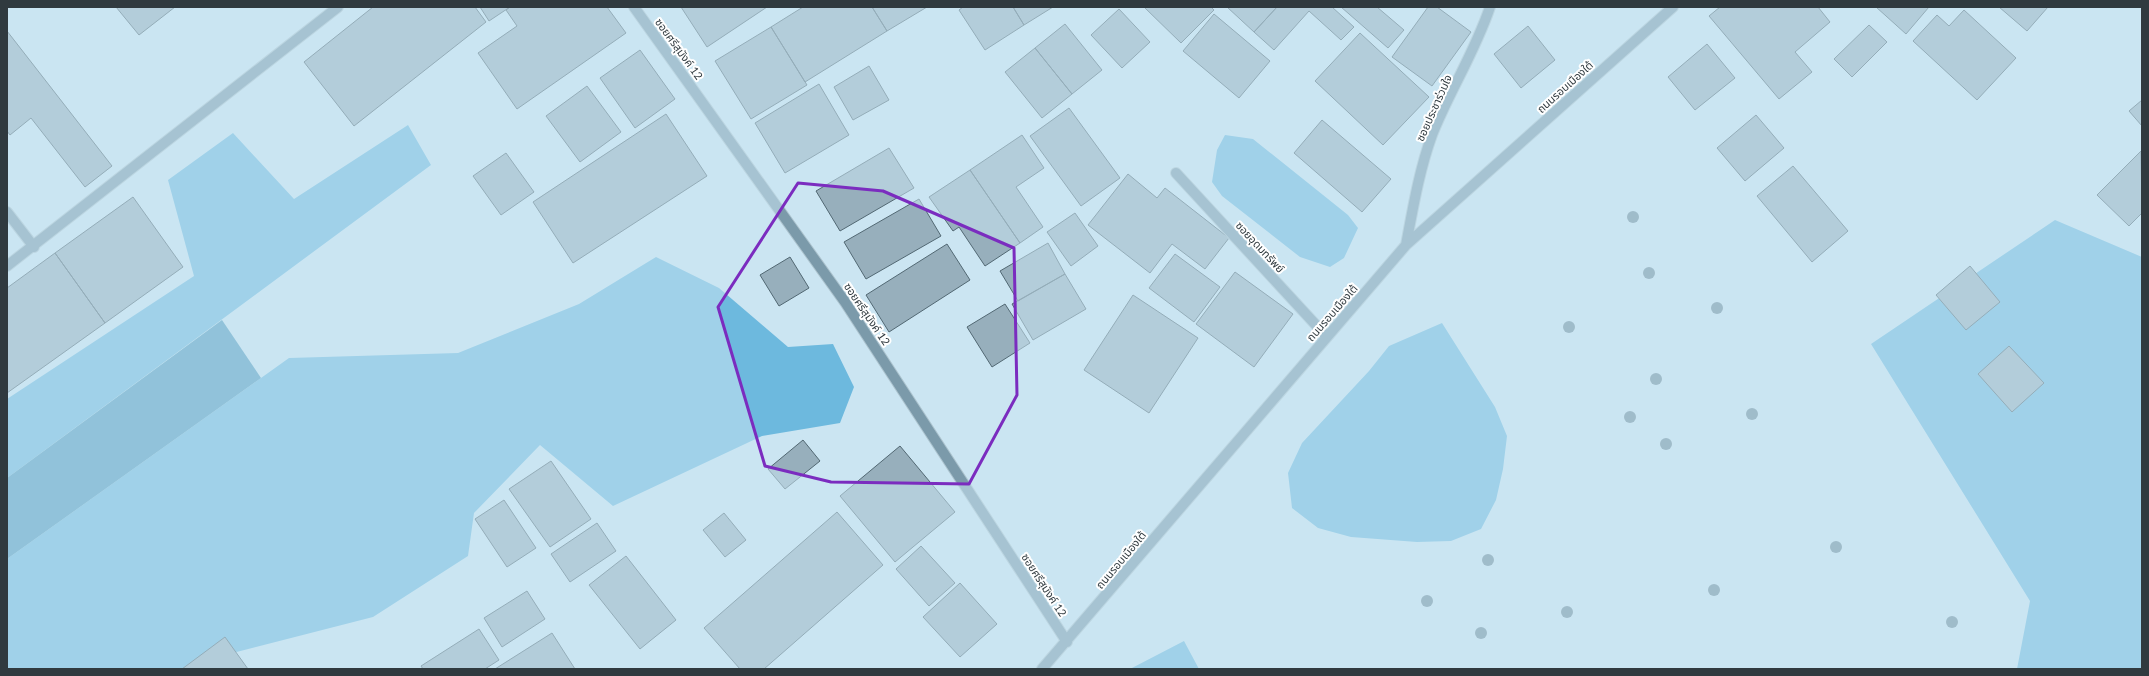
<svg xmlns="http://www.w3.org/2000/svg" width="2149" height="676" viewBox="0 0 2149 676" font-family="Lato,'Noto Sans Thai',sans-serif">
	<style>
		.forest { fill: #6db9de }
		.water { fill: #4c98bc }
		.building { fill: #97afbc; stroke: #526873 }
		.lines { fill: none; stroke-linecap: round; stroke-linejoin: round }
		.minor-casing { stroke: #acc3ce; stroke-width: 12 }
		.minor { stroke: #7b9aaa; stroke-width: 10 }
		.tree { fill: #6c8a99 }
		.marked { fill: none; stroke: #7b2cbf; stroke-width: 3; stroke-linejoin: round }
		.labels { text-anchor: middle; stroke-width: 4; stroke-linejoin: round; paint-order: stroke }
		.street-label { font-size: 11px; fill: #303a3f; stroke: #fff }
	</style>
	<rect width="100%" height="100%" fill="#cbe5f2"/>
	<!-- forest -->
	<path class="forest" d="M408,125L431,165L7,478V399L194,276L168,180L233,133L294,199Z
		M1225,135L1253,139L1348,215L1358,228L1344,258L1330,267L1300,257L1222,196L1212,182L1217,150Z
		M2055,220L2142,257V669H2017L2030,601L1871,344Z
		M656,257L719,288L788,347L833,344L854,387L840,423L762,436L613,506L540,445L474,513L468,556L373,617L221,656L187,669H7V559L289,358L458,353L579,304Z
		M1442,323L1495,407L1507,436L1503,469L1496,500L1481,529L1451,541L1417,542L1351,537L1318,528L1292,508L1288,473L1302,443L1369,371L1389,346Z
		M1184,641L1199,669H1130Z"/>
	<!-- water -->
	<path class="water" d="M222,320L261,378L7,559V478Z"/>
	<!-- building -->
	<path class="building" d="M116,7H175L139,35Z
		M373,7H475L486,22L354,126L304,62Z
		M480,7H510L489,21Z
		M510,7H607L626,33L517,109L478,53L517,26L506,10Z
		M681,7H767L707,47Z
		M803,7H872L887,31L805,82L771,27Z
		M872,7H927L887,31Z
		M963,7H1013L1024,25L985,50L959,10Z
		M1013,7H1053L1024,25Z
		M1144,7H1211L1214,10L1181,43Z
		M1227,7H1277L1254,32Z
		M1277,7H1332L1354,27L1341,40L1309,11L1274,50L1254,32Z
		M1341,7H1377L1404,30L1388,48Z
		M1428,7H1437L1471,32L1432,86L1392,57Z
		M1720,7H1818L1830,22L1795,52L1812,72L1779,99L1709,16Z
		M1876,7H1929L1906,34Z
		M1999,7H2048L2027,31Z
		M1119,9L1150,42L1122,68L1091,35Z
		M1964,10L2016,58L1977,100L1913,41L1937,15L1949,26Z
		M1214,14L1270,61L1239,98L1183,51Z
		M1065,24L1102,70L1072,94L1035,48Z
		M1869,25L1887,42L1852,77L1834,59Z
		M1528,26L1555,60L1521,88L1494,54Z
		M771,27L807,85L751,119L715,61Z
		M7,31L112,166L85,187L31,118L10,135L7,131Z
		M1360,33L1429,97L1383,145L1315,81Z
		M1707,44L1735,78L1695,110L1668,77Z
		M1035,48L1072,94L1042,118L1005,72Z
		M640,50L675,99L635,128L600,78Z
		M869,66L889,100L853,120L834,87Z
		M819,84L849,135L785,173L755,123Z
		M587,86L621,132L580,162L546,116Z
		M2142,100V126L2129,111Z
		M1069,108L1120,178L1081,206L1030,136Z
		M666,114L707,176L573,263L533,202Z
		M1756,115L1784,148L1745,181L1717,148Z
		M1322,120L1391,179L1362,212L1294,153Z
		M1022,135L1044,168L1016,187L1043,227L1020,243L970,170Z
		M889,148L914,188L840,231L816,191Z
		M2141,151L2142,213L2129,226L2097,195Z
		M506,153L534,192L501,215L473,176Z
		M1793,166L1848,231L1812,262L1757,196Z
		M970,170L1020,243L985,266L959,227L953,231L929,197Z
		M1128,174L1157,198L1165,188L1229,238L1205,269L1172,244L1150,273L1088,225Z
		M133,197L183,267L105,323L55,253Z
		M919,199L941,236L866,279L844,242Z
		M1075,213L1098,246L1071,266L1047,232Z
		M1048,243L1065,274L1018,301L1000,271Z
		M947,244L970,280L889,332L866,295Z
		M55,253L105,323L7,393V288Z
		M1175,254L1220,287L1194,322L1149,288Z
		M790,257L809,288L779,306L760,275Z
		M1970,266L2000,302L1966,330L1936,295Z
		M1235,272L1293,314L1254,367L1196,324Z
		M1065,274L1086,309L1033,340L1012,304Z
		M1133,295L1198,338L1149,413L1084,370Z
		M1005,304L1030,343L992,367L967,327Z
		M2009,346L2044,383L2012,412L1978,374Z
		M803,440L820,461L785,489L768,469Z
		M900,446L955,512L895,562L840,496Z
		M551,461L591,519L550,547L509,489Z
		M504,500L536,548L507,567L475,519Z
		M837,512L883,565L764,669H740L704,628Z
		M724,513L746,540L725,557L703,530Z
		M597,523L616,551L570,582L551,554Z
		M921,546L955,583L929,606L896,569Z
		M626,556L676,620L640,649L589,585Z
		M960,583L997,624L960,657L923,617Z
		M527,591L545,619L502,647L484,618Z
		M479,629L499,660L485,669H423L421,666Z
		M552,633L575,669H495Z
		M225,637L248,669H182Z"/>
	<g class="lines">
		<!-- minor casing -->
		<g class="minor-casing">
			<path id="minor" d="M634,7L845,302L1067,642
				M1176,173L1327,337
				M7,212L34,247
				M1406,245C1413,208 1419,171 1432,135C1449,92 1475,52 1490,7
				M7,266L338,7
				M1042,669L1406,245L1673,7"/>
		</g>
		<!-- minor -->
		<use href="#minor" class="minor"/>
	</g>
	<!-- trees -->
	<g class="tree">
		<circle cx="1633" cy="217" r="6"/>
		<circle cx="1649" cy="273" r="6"/>
		<circle cx="1717" cy="308" r="6"/>
		<circle cx="1569" cy="327" r="6"/>
		<circle cx="1656" cy="379" r="6"/>
		<circle cx="1752" cy="414" r="6"/>
		<circle cx="1630" cy="417" r="6"/>
		<circle cx="1666" cy="444" r="6"/>
		<circle cx="1836" cy="547" r="6"/>
		<circle cx="1488" cy="560" r="6"/>
		<circle cx="1714" cy="590" r="6"/>
		<circle cx="1427" cy="601" r="6"/>
		<circle cx="1567" cy="612" r="6"/>
		<circle cx="1952" cy="622" r="6"/>
		<circle cx="1481" cy="633" r="6"/>
	</g>
	<!-- marked area -->
	<path d="M0 0H2149V676H0ZM798,183L883,191L1014,248L1017,395L969,484L831,482L765,466L718,307Z" fill="#cbe5f2" fill-opacity=".55" fill-rule="evenodd"/>
	<path class="marked" d="M798,183L883,191L1014,248L1017,395L969,484L831,482L765,466L718,307Z"/>
	<g class="labels">
		<!-- street labels -->
		<g class="street-label">
			<text transform="translate(679 49) rotate(54)" y="4">ซอยศรีสุมังค์ 12</text>
			<text transform="translate(1565 87) rotate(-42)" y="4">ถนนรอบเมืองใต้</text>
			<text transform="translate(1434 108) rotate(-66)" y="4">ซอยประชาร่วมใจ</text>
			<text transform="translate(1260 247) rotate(47)" y="4">ซอยอุดมทรัพย์</text>
			<text transform="translate(1332 313) rotate(-49)" y="4">ถนนรอบเมืองใต้</text>
			<text transform="translate(867 314) rotate(56)" y="4">ซอยศรีสุมังค์ 12</text>
			<text transform="translate(1121 560) rotate(-50)" y="4">ถนนรอบเมืองใต้</text>
			<text transform="translate(1044 585) rotate(57)" y="4">ซอยศรีสุมังค์ 12</text>
		</g>
	</g>
	<!-- border -->
	<rect width="2149" height="676" fill="none" stroke="#303a3f" stroke-width="16"/>
</svg>
